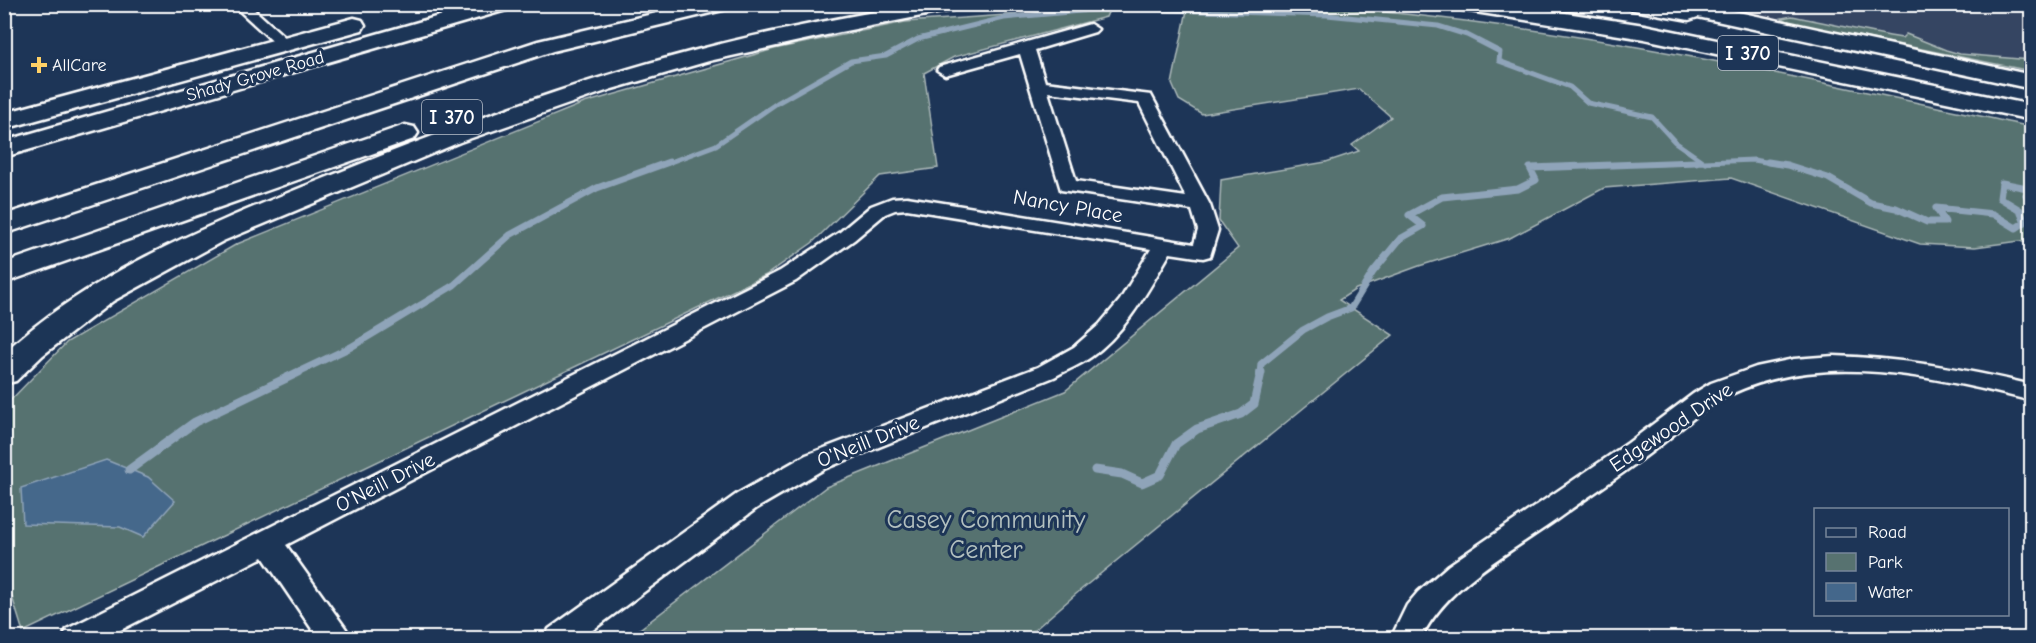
<svg xmlns="http://www.w3.org/2000/svg" width="2036" height="643" viewBox="0 0 2036 643" font-family="'Comic Neue',sans-serif">
	<style>
		.built { fill: #344462 }
		.green { fill: #577270; stroke: #abb8b8; stroke-width: 1.5 }
		.water { fill: #44678b; stroke: #8fa4b9; stroke-width: 1.5 }
		.lines { fill: none; stroke-linecap: round; stroke-linejoin: round }
		.stream-far2 { stroke: #8fa4b9; stroke-width: 5 }
		.stream-far1 { stroke: #8fa4b9; stroke-width: 7 }
		.stream { stroke: #8fa4b9; stroke-width: 9 }
		.minor-casing { stroke: #fff; stroke-width: 5 }
		.primary-casing { stroke: #fff; stroke-width: 5 }
		.motorway-casing { stroke: #fff; stroke-width: 5 }
		.minor { fill: #1d3557; fill-rule: evenodd }
		.primary { fill: #1d3557; fill-rule: evenodd }
		.motorway { fill: #1d3557; fill-rule: evenodd }
		.poi-dot { fill: #ffd166; stroke: #1d3557; stroke-width: 2 }
		.labels { text-anchor: middle; stroke-width: 6; stroke-linejoin: round; paint-order: stroke }
		.far-poi-label { font-size: 18px; fill: #fff; stroke: #1d3557; text-anchor: start }
		.far-street-label { font-size: 18px; fill: #fff; stroke: #1d3557 }
		.shield { fill: #1d3557; stroke: #bbc2cd; stroke-width: 1.5 }
		.shield-label { font-size: 20px; font-weight: bold; fill: #fff }
		.street-label { font-size: 21px; fill: #fff; stroke: #1d3557 }
		.near-park-label { font-size: 26px; fill: #b3c0bf; stroke: #1d3557 }
	</style>
	<rect width="100%" height="100%" fill="#1d3557"/>
	<filter id="ink" filterUnits="userSpaceOnUse"><feTurbulence type="fractalNoise" baseFrequency=".0167" numOctaves="2"/><feDisplacementMap in="SourceGraphic" scale="12" xChannelSelector="R" yChannelSelector="G"/><feConvolveMatrix kernelMatrix="1 2 1 2 8 2 1 2 1" color-interpolation-filters="sRGB"/></filter>
	<g filter="url(#ink)">
		<!-- built -->
		<path class="built" d="M1700,5H2031V68Z"/>
		<!-- green -->
		<path class="green" d="M1188,5C1223,4 1258,3 1293,5C1542,19 1788,75 2031,127V245L2020,241L1975,247L1920,244L1731,178L1604,188L1510,238L1419,266L1356,289L1339,300L1393,335L1083,588L1025,638H628L826,487L1065,391L1238,248L1219,221L1221,180L1326,162L1359,151L1352,145L1391,117L1359,89L1202,114L1179,100L1172,84Z
			M1110,8L1106,17L954,57L924,73L938,168L880,176L812,243L766,275L23,632L5,574L4,407L67,342L237,244L584,103L774,49L905,22Z
			M1792,16C1829,23 1865,32 1902,38L1906,34L1946,50L1960,54L2031,60V71L1792,23L1782,18Z"/>
		<!-- water -->
		<path class="water" d="M106,460L148,477L175,501L143,537L120,527L23,524L21,488Z"/>
		<g class="lines">
			<!-- stream-far2 -->
			<path class="stream-far2" d="M665,164L716,145L777,103L851,61L886,56L918,39L1004,18L1113,8L1327,15L1438,26L1467,35L1500,52L1499,61L1570,87L1588,103L1652,117L1675,142L1705,163
				M1654,164L1754,160L1777,164"/>
			<!-- stream-far1 -->
			<path class="stream-far1" d="M1768,162L1787,165L1828,178L1871,203L1896,208L1927,222H1945L1936,208L1993,214L2016,228L2025,222L2020,210L2000,198L2002,183L2032,189
				M2032,193L2026,195L2032,198
				M296,373L351,347L454,285L510,235L597,188L669,162
				M1260,373L1261,364L1303,330L1327,317L1351,308L1373,272L1400,239L1423,226L1409,215L1442,197L1518,189L1536,180L1530,168L1696,162"/>
			<!-- stream -->
			<path class="stream" d="M129,470L195,422L299,372
				M1095,470L1122,474L1142,483L1160,475L1176,444L1197,429L1241,414L1254,404L1261,372"/>
			<!-- minor casing -->
			<g class="minor-casing">
				<path id="minor" d="M232,4H248L289,41L292,44L289,47H279Z
					M1090,24L1098,29L1095,32L1035,50L1045,82L1151,95L1210,205L1218,230L1210,256L1203,258L1170,253C1148,290 1127,331 1091,357C1080,365 1066,370 1054,377L824,469L757,508L582,638H545L549,629L737,494L806,455L1038,367L1074,347L1099,325L1120,300L1151,249L907,209L895,210L885,214L854,240L796,281L286,545L346,629L350,638H318L263,557L105,638H63L67,629L780,271L840,232L871,206L892,198L907,197L1194,244L1198,230L1192,210L1061,190L1020,54L945,75L937,70L939,67ZM1048,92L1139,103L1186,197L1076,181Z
					M1834,356C1901,358 1966,369 2032,385V401C1936,377 1822,350 1729,395C1703,407 1682,429 1659,446C1626,472 1590,495 1556,520C1508,554 1448,584 1421,638H1391L1407,605L1418,592L1449,565L1628,443L1693,394L1711,383L1756,367L1794,359Z"/>
			</g>
			<!-- primary casing -->
			<g class="primary-casing">
				<path id="primary" d="M481,4H516L513,8L4,157V141Z
					M354,18L362,20L365,25L362,30L4,129V113Z"/>
			</g>
			<!-- motorway casing -->
			<g class="motorway-casing">
				<path id="motorway" d="M695,4H734L731,8L553,51L4,234V215L538,41Z
					M915,4H962L959,8L952,10L840,32L709,61L612,89L460,142L223,241L113,301L43,355L16,381L4,384V353C89,274 200,229 305,186C434,134 562,85 697,50C769,31 842,18 915,4Z
					M1453,4H1508L1644,25L2032,105V120L1644,39L1463,10L1456,8Z
					M1624,4H1701L2032,75V89L1698,17L1689,20L1634,10L1627,8Z
					M405,125L414,127L418,133L414,139L4,283V263Z"/>
			</g>
			<!-- minor -->
			<use href="#minor" class="minor"/>
			<!-- primary -->
			<use href="#primary" class="primary"/>
			<!-- motorway -->
			<use href="#motorway" class="motorway"/>
		</g>
	</g>
	<!-- markers -->
	<path class="poi-dot" d="M36 56h6v6h6v6h-6v6h-6v-6h-6v-6h6z"/>
	<g class="labels">
		<!-- far-poi labels -->
		<g class="far-poi-label">
			<text x="52" y="71">AllCare</text>
		</g>
		<!-- far-street labels -->
		<g class="far-street-label">
			<text transform="translate(255 76) rotate(-16)" y="6">Shady Grove Road</text>
		</g>
		<!-- shield labels -->
		<g class="shield">
			<rect x="1718" y="36" width="60" height="34" rx="4.5"/>
			<rect x="422" y="100" width="60" height="34" rx="4.5"/>
		</g>
		<g class="shield-label">
			<text x="1748" y="60">I 370</text>
			<text x="452" y="124">I 370</text>
		</g>
		<!-- street labels -->
		<g class="street-label">
			<text transform="translate(1068 206) rotate(10)" y="7">Nancy Place</text>
			<text transform="translate(1671 427) rotate(-34)" y="7">Edgewood Drive</text>
			<text transform="translate(868 441) rotate(-22)" y="7">O'Neill Drive</text>
			<text transform="translate(385 482) rotate(-27)" y="7">O'Neill Drive</text>
		</g>
		<!-- near-park labels -->
		<g class="near-park-label">
			<text x="986" y="528">Casey Community<tspan x="986" dy="30">Center</tspan></text>
		</g>
	</g>
	<!-- margin -->
	<rect width="2036" height="643" fill="none" stroke="#1d3557" stroke-width="24"/>
	<rect x="12" y="12" width="2012" height="619" fill="none" stroke="#fff" stroke-width="2" filter="url(#ink)"/>
	<!-- legend -->
	<rect x="1814" y="508" width="195" height="108" fill="#1d3557" stroke="#77869a" stroke-width="1.5"/>
	<rect x="1826" y="528" width="30" height="9" fill="#1d3557" stroke="#77869a" stroke-width="1.5"/>
	<text x="1868" y="538" font-size="18" fill="#ffffff">Road</text>
	<rect x="1826" y="553" width="30" height="18" fill="#577270" stroke="#77869a" stroke-width="1.5"/>
	<text x="1868" y="568" font-size="18" fill="#ffffff">Park</text>
	<rect x="1826" y="583" width="30" height="18" fill="#44678b" stroke="#77869a" stroke-width="1.5"/>
	<text x="1868" y="598" font-size="18" fill="#ffffff">Water</text>
</svg>
